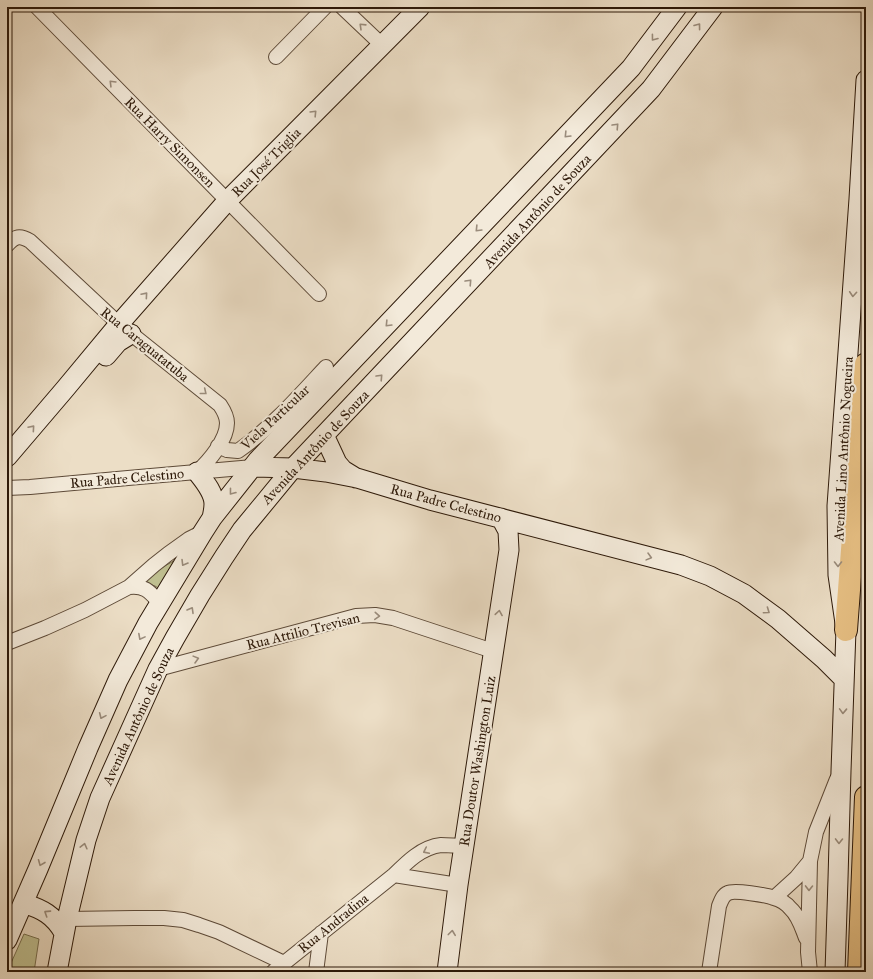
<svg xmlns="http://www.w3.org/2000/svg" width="873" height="979" viewBox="0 0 873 979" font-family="'IM FELL Great Primer',serif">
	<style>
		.green { fill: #bfbf90; stroke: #766c4c }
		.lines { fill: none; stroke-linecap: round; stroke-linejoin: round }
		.street-casing { stroke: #5d4a38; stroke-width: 16 }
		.secondary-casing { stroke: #2d1909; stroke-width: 21 }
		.highway-casing { stroke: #2d1909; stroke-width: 24 }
		.street { stroke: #f3eada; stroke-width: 14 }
		.secondary { stroke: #f3eada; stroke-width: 19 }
		.highway { stroke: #e6bf83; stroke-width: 22 }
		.oneway { stroke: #9a8c7c }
		.labels { text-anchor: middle; stroke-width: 4; stroke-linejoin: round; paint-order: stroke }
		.street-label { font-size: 14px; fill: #2d1909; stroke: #f3eada }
	</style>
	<rect width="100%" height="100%" fill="#ecdec6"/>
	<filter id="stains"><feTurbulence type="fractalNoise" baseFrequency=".005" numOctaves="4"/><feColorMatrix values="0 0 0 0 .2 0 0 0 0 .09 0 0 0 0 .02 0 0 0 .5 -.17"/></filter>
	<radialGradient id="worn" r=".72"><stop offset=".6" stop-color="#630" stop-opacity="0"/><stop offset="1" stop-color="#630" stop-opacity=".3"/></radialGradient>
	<!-- green -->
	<path class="green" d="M177,559L163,591L155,586L139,581Z
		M24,934L39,939L34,972H7Z"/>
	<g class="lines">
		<!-- street casing -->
		<g class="street-casing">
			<path id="street" d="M37,7L319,294
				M342,7L382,45
				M276,57L325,7
				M7,245C15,236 20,235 30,241L119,324L220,405C224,411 227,416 227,423C227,440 209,461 197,472
				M218,446L227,450L238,451C271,428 299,396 326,367
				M7,488L30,487L128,478L253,467
				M129,587C145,585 150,592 160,603
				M7,643L45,628L85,610L129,587L154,565L168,554L189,539L203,532
				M158,669L356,616L375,615L393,618L493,651
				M394,875L458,885
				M774,898L796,878L810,861
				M67,919L134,918H164L183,920L199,925L219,932L284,963
				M273,972L394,875C407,862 422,847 441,845C449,845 456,846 464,846
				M316,972L321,933
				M709,972L719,906C721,901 723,895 728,893C734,890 767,895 774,898C781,900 786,903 790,908C799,916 802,928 806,938
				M810,972L808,952L810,861L816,832L837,779"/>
		</g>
		<!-- secondary casing -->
		<g class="secondary-casing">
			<path id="secondary" d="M106,356L118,342L131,334
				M324,435L337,463L343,470L356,478
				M7,457L65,389L119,324L228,200L420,7
				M253,467L293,468L326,472L357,478L430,500L681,565L710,576L744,594L778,619L824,659L844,679
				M197,472C204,481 214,492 214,504C214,509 213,513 212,518
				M23,903C42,909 54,915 64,933
				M7,940L38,869L88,748L118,680L148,623L203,532L212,518L258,460L631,68L677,7
				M57,972L67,919L86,840L100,798L158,669L175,638L200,595L224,557L242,530L293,468L651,89L713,7
				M447,972L458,885L509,550L508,531L501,518
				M835,972L838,879L841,771L846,630L838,575L837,506L859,199L866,80"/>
		</g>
		<!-- highway casing -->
		<g class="highway-casing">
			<path id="highway" d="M846,630L866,364
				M859,972L866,797"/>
		</g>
		<!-- street -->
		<use href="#street" class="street"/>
		<!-- secondary -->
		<use href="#secondary" class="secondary"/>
		<!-- highway -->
		<use href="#highway" class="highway"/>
	</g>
	<!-- one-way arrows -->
	<defs><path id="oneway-chevron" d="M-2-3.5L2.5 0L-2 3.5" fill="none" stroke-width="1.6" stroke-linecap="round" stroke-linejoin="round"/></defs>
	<g class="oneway">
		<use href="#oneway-chevron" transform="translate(362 26) rotate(-136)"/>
		<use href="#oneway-chevron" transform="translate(698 26) rotate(-53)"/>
		<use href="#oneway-chevron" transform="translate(654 38) rotate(127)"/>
		<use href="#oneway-chevron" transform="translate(112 83) rotate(-135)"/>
		<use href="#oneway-chevron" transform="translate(314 113) rotate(-46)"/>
		<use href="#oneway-chevron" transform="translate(616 126) rotate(-47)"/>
		<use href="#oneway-chevron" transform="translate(567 135) rotate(134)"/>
		<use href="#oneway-chevron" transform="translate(478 229) rotate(134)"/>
		<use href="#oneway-chevron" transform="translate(469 282) rotate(-47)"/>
		<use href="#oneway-chevron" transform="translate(853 294) rotate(94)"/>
		<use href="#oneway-chevron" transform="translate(145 295) rotate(-49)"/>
		<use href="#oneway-chevron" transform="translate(388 324) rotate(134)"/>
		<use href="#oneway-chevron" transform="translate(380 377) rotate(-47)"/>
		<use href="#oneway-chevron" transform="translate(204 392) rotate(39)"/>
		<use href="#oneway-chevron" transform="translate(32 428) rotate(-49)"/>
		<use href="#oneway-chevron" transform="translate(232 492) rotate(128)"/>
		<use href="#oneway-chevron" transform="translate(649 557) rotate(15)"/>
		<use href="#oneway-chevron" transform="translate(184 563) rotate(121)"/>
		<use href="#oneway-chevron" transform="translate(838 564) rotate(90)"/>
		<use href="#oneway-chevron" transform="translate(191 610) rotate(-60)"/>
		<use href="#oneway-chevron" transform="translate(767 611) rotate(35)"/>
		<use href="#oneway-chevron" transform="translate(499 613) rotate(-81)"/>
		<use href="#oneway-chevron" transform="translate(377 616) rotate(4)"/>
		<use href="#oneway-chevron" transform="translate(141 637) rotate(118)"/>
		<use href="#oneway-chevron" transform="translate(196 659) rotate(-15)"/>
		<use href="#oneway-chevron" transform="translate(843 711) rotate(92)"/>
		<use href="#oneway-chevron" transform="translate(102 716) rotate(114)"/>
		<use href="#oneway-chevron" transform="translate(839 841) rotate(91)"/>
		<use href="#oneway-chevron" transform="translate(84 846) rotate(-76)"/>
		<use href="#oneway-chevron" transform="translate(426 851) rotate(154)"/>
		<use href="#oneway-chevron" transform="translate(41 863) rotate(112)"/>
		<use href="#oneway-chevron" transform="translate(809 888) rotate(91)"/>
		<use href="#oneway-chevron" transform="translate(47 913) rotate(-147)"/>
		<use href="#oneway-chevron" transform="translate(452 933) rotate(-83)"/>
	</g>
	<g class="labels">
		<!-- street labels -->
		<g class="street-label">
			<text transform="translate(170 142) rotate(45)" y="5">Rua Harry Simonsen</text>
			<text transform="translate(266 162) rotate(-45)" y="5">Rua José Triglia</text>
			<text transform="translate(537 211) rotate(-47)" y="5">Avenida Antônio de Souza</text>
			<text transform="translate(145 344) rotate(39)" y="5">Rua Caraguatatuba</text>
			<text transform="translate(275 417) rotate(-43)" y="5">Viela Particular</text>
			<text transform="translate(315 447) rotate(-47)" y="5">Avenida Antônio de Souza</text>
			<text transform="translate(843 449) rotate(-87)" y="5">Avenida Lino Antônio Nogueira</text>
			<text transform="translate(127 478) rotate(-5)" y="5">Rua Padre Celestino</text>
			<text transform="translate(446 503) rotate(15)" y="5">Rua Padre Celestino</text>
			<text transform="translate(303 631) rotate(-14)" y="5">Rua Attilio Trevisan</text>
			<text transform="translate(138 716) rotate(-65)" y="5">Avenida Antônio de Souza</text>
			<text transform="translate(477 761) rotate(-81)" y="5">Rua Doutor Washington Luiz</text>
			<text transform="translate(333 923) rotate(-39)" y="5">Rua Andradina</text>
		</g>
	</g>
	<!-- margin -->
	<rect width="873" height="979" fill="none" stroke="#ecdec6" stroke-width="24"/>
	<rect x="8" y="8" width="857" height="963" fill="none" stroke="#2d1909" stroke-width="2"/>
	<rect x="12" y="12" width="849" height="955" fill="none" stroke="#2d1909"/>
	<rect width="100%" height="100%" filter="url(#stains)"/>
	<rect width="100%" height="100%" fill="url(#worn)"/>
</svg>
